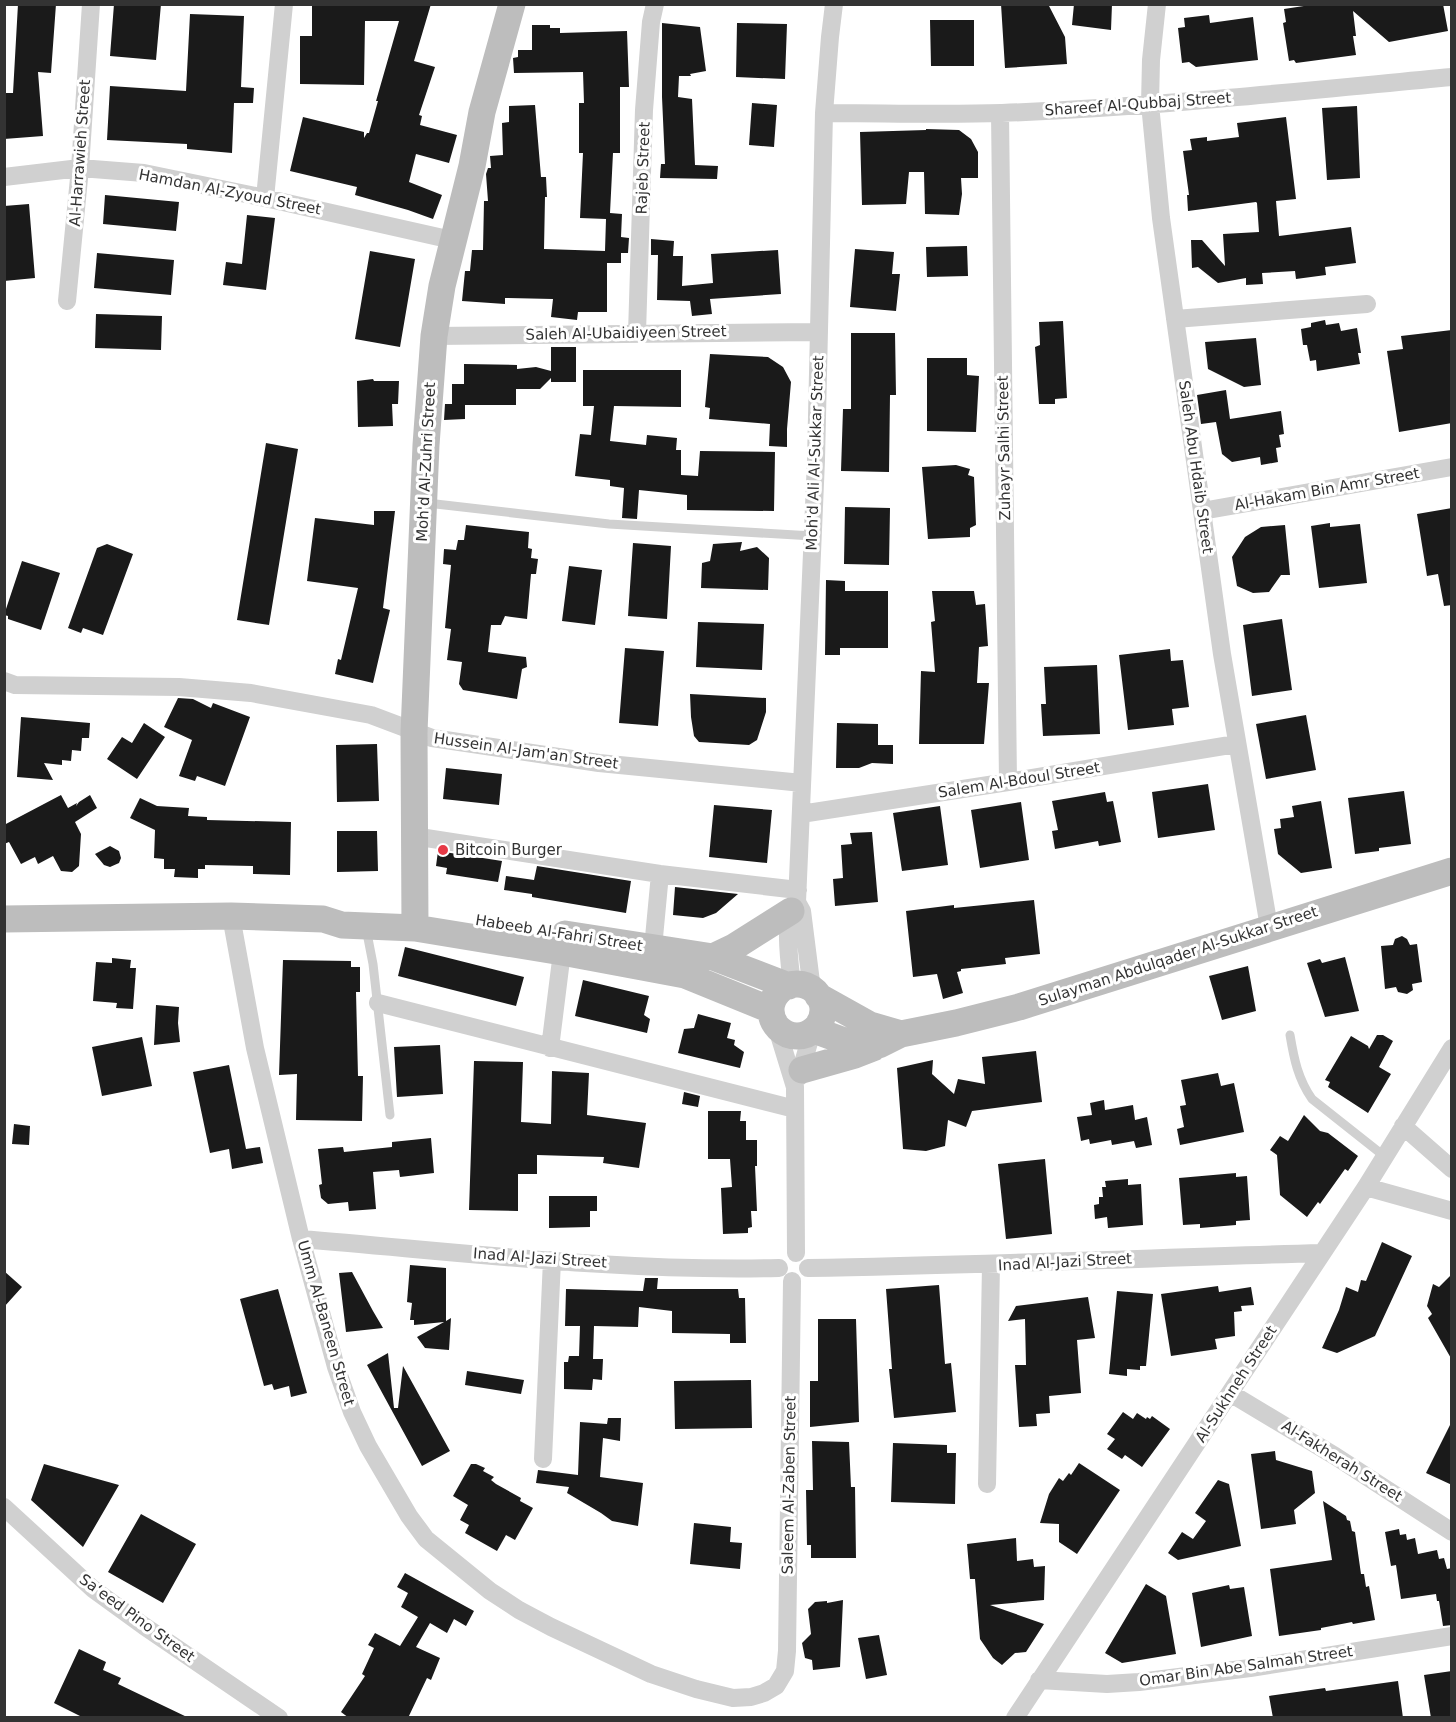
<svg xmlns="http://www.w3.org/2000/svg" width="1456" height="1722" viewBox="0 0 1456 1722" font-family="'DejaVu Sans',sans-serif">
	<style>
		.building { fill: #1a1a1a }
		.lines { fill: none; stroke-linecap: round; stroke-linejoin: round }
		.lane { stroke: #d0d0d0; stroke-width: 9 }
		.street { stroke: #d0d0d0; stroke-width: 18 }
		.secondary { stroke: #bdbdbd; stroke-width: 27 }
		.poi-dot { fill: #e63946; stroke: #fff; stroke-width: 2 }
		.labels { text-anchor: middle; stroke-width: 6; stroke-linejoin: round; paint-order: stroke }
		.street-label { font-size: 15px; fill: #333; stroke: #fff }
		.poi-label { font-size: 15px; fill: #333; stroke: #fff; text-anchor: start }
	</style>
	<rect width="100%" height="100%" fill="#fff"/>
	<!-- building -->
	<path class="building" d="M18,4H56L51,73L38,72L43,136L4,139V93H13Z
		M114,4H161L156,60L110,56Z
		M312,4H431L414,61L435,67L419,115L422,116L420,125L457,135L449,163L416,154L409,182L442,195L433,219L408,210L355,195L357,187L290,171L303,117L364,132V138L367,133H369L378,101H376L399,21H365L364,85L300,84V36H312Z
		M1001,4H1048L1065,37L1067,64L1005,68Z
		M1074,4H1112L1111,30L1072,25Z
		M1317,4H1443L1448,31L1389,42L1353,11L1356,36H1353L1356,55L1296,63L1294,60L1289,61L1283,23L1286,22L1284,9Z
		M190,14L244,16L241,87L254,88L253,103H234L232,153L187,149V144L107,140L110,86L186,91Z
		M1209,15L1210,23L1253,17L1258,60L1196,67L1189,62L1182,63L1178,28L1185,27L1184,18Z
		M930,20H974V66H931Z
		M662,23L700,27L706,71L690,74L691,76H679L678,97L692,99L695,165L718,166L717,179L660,178L661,164H665L662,97Z
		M737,23L787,24L785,79L736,77Z
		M532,25H550V28H560V33L627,31L629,87H620V153H613L610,213L622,214L621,237L629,238L628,253H621V263H607V312H578L577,320L551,317L553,299L505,298V304L462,301L465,271H470L472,250H483L484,201H488L486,174L488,168H491L490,156L503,155L502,123L509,122V106L535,105L541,177H546L547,197H545L544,249L605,251L606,219L580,218L583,153H579V103H584L583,72L514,73L513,58L518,57V50H532Z
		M752,103L777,105L774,147L749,145Z
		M1357,106L1360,178L1327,180L1322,108Z
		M1286,117L1296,199L1276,201L1279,236L1351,227L1356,263L1325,267L1326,275L1296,279L1295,271L1262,273L1263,284L1246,285V278L1218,283L1198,267L1192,268L1191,240H1202L1225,266L1223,234L1259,232L1257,203L1256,202L1188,211L1187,195H1189L1183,151L1192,150L1190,139L1207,137V141L1239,137L1237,123Z
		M926,129L959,130L971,139L978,152V178H961L962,194L959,215L925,214L924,172H909L906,204L862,205L860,132L926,130Z
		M105,195L179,202L176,231L103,224Z
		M29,204L35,278L4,281V206Z
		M247,215L275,218L266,290L223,285L226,262L242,264Z
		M651,239L674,241L673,256H683L682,286L713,283L711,254L778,250L781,294L710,299L712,314L692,316L690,301L657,300L658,255H651Z
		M967,246L968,276L927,277L926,247Z
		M855,249L894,252L892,274H900L896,311L850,307Z
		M370,251L415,259L400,347L355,339Z
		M97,253L174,260L171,295L94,288Z
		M96,314L162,316L161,350L95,348Z
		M1325,320L1326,325L1339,323L1341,331L1357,328L1361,353H1358L1360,364L1317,371L1316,360L1310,361L1307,345H1303L1301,329L1311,327V323Z
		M1063,321L1067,398L1055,399V404H1039L1035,347L1040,345L1039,322Z
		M1452,330V423L1399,432L1387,351L1403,349L1401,336Z
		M851,333H895L896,395H890L889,472L841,471L843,409H851Z
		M1256,338L1261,385L1244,387L1208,369L1205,342Z
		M551,347H576V382H551V378L540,389H516V405H465V419L444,420L445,404H452V384H464V364L517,365V369L536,367L551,371Z
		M710,354L768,357L783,367L791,382L787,429V447L769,446L770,424L709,419L710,408L705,407Z
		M927,358H967V375L979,376L976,432L927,431Z
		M583,370H681V407L614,406L610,441L646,445L647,435L677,438L676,450H681V475L698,476L700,451L775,452L774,511L687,510V495L639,490L637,519L622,518L624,488L610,486V480L575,476L580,434L591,435L594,406H583Z
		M373,379L374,381H399L398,404H392L393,426L358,427L357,381Z
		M1226,390L1230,419L1281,411L1284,434L1279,435L1281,447L1276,448L1278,462L1261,465L1260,457L1232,462L1222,454L1216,422L1201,424L1197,395Z
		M266,443L298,449L269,625L237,620Z
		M956,465L970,469L968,475L974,477L976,525L970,528V537L928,539L922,467Z
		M845,507L890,508L889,565L844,564Z
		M1452,508V605L1444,606L1438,574L1427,576L1417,514Z
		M374,511H395L383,608L390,610L373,683L335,674L338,659L341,660L358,588L307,581L315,518L374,525Z
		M1330,523V527L1360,524L1367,583L1319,588L1311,526Z
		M466,525L529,532L528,548L532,549L531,558L538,559L536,574H531L527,619L505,616L501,625H491L488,652L526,657L527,667L522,669L517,699L463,690L459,684L462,662L447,660L451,629L445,628L451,565L443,564L444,549L456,550L458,540H464Z
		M1285,525L1290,575H1281L1269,592L1253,593L1237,586L1232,557L1245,537L1261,527Z
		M742,542L740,551L757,547L769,558L768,590L701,588L702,563L710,561L713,544Z
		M633,543L671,546L667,619L628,616Z
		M107,544L133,554L103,635L83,628L81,633L68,628L97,548Z
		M22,561L60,573L41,630L8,619V616L4,615Z
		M569,566L602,570L595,625L562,621Z
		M826,580L845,581V591H888V648H840V655H825Z
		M932,591H974L976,605L985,604L988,646L979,647L977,683H989L984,744H919L921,671L935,672L931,622L935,621Z
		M1282,619L1292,690L1252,696L1243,625Z
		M698,622L764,624L762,670L696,667Z
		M625,648L664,651L658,726L619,723Z
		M1170,649L1171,661L1183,660L1189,707L1172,709L1174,725L1128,730L1119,655Z
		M1097,665L1100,734L1043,736L1041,704H1046L1044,667Z
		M690,694L766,698V712L757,740L749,745L699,742L694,736L691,717Z
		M178,698L193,699L211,708L213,703L250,717L225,786L197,776L195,781L179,776L192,740L164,727Z
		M1306,715L1316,770L1266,779L1256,724Z
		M21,717L90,723L89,738H82L81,751L72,750L71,761L62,760V765L44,763L53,780L17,777Z
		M144,723L165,737L137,779L107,759L122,737L132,743Z
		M837,723L878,724V745H893V764L872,763L859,768H836Z
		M377,744L379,801L337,802L336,745Z
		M446,768L502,774L499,805L443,799Z
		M1208,784L1215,830L1158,838L1152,792Z
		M1404,791L1411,844L1379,848V851L1355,854L1348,798Z
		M1105,792L1107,802L1113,801L1121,842L1099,846L1098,841L1055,849L1052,831L1058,830L1052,801Z
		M61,795L68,808L77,803L76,806L79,802L90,795L97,808L75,822L81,834L79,866L72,872L61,871L53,856L38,864L35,857L21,864L9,842L4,844V825Z
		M140,798L157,806L189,808L188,816L207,817V820L291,822L290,875L253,874V866L205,865V869H198V878L174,877L175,869H164V859L154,858L155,830L130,818Z
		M1321,801L1332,868L1301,873L1278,854L1274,829L1281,828L1280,819L1294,817L1292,806Z
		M1021,802L1029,860L980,868L971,810Z
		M714,805L772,810L767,863L709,857Z
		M940,806L948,865L902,871L893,813Z
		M337,831H377L378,871L337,872Z
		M872,832L878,902L835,906L833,879L843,878L841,845L852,844L850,833Z
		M110,846L119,851L121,858L119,863L110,867L104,865L95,854Z
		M438,851L502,861L498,882L446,874L447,868L436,866Z
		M537,866L631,881L626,913L532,897V894L504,890L506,876L534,880Z
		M675,887L738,894L716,913L703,918L673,915Z
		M1034,900L1040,954L1005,958L1006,964L961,969V971L957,972L963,993L943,999L937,974L913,977L906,911L954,905V908Z
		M1402,936L1407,939L1410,945L1417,944L1422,982L1412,984L1413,990L1407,994L1398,992L1396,987L1385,989L1381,946L1393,945L1395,939Z
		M405,947L524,977L516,1006L398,976Z
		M1345,957L1359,1011L1325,1017L1307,963L1320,959L1322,963Z
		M112,958L131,960L130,968H136L133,1009L116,1008L117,1003L93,1001L96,962L112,963Z
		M283,960L351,961V967H360V992H356L358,1076H363L362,1121L296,1120L297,1074L279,1075Z
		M1248,966L1256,1011L1222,1020L1209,976Z
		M583,980L649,996L644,1015L650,1019L647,1033L575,1016Z
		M156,1005L179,1007L178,1023L180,1042L154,1045Z
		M698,1014L731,1023L727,1038L735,1040L734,1045L744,1052L740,1068L678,1053L684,1029L694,1028Z
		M1377,1035H1383L1393,1041L1379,1067L1391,1074L1368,1113L1328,1087L1330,1082L1325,1080L1351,1036L1368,1046L1369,1049Z
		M142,1037L152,1086L102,1096L92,1047Z
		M440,1045L443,1094L397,1097L394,1047Z
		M1036,1051L1042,1102L972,1111L966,1127L948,1120L945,1146L926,1151L903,1149L897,1068L933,1060L932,1074L954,1094L958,1079L985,1084L982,1057Z
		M474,1061L523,1062L521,1122L551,1124L552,1071L589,1073L587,1115L646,1123L639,1168L603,1163L604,1157L537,1155V1174H518V1211L469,1210Z
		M229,1065L246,1149L260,1147L263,1163L232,1169L229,1149L210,1153L193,1072Z
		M1218,1073L1221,1086L1234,1083L1244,1132L1180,1145L1177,1129L1184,1127L1180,1106L1186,1105L1181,1080Z
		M684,1092L700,1096L698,1107L682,1104Z
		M1104,1100L1105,1110L1133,1105L1135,1120L1147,1117L1152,1145L1136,1148L1134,1141L1112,1145L1111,1140L1090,1144L1089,1139L1081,1141L1077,1117L1092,1115L1090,1103Z
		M708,1111H741L740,1121H746V1140H757V1166H755L757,1211H751L752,1227L748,1228V1233L723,1234L721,1188L732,1187L730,1159H708Z
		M1304,1115L1320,1131L1328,1133L1358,1156L1348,1171L1345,1169L1320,1204L1318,1202L1307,1217L1280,1195L1277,1155L1270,1150L1280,1136L1288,1141Z
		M14,1124L30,1126L29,1145L12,1144Z
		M431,1138L434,1173L400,1177L399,1170L373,1172L376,1209L349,1211L348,1202L328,1204L321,1198L319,1185L322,1184L318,1149L343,1147L344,1152L392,1147V1142Z
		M1045,1159L1052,1234L1006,1239L998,1164Z
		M1236,1173V1177L1247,1176L1250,1220L1236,1221V1225L1200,1228V1224L1183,1225L1179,1178Z
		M1128,1179V1185L1141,1184L1143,1225L1108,1228L1107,1217L1095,1219L1094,1205L1099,1204V1197H1103L1102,1187H1106L1105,1181Z
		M549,1196H597V1211H590V1227L549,1228Z
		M1382,1242L1412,1256L1375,1336L1337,1353L1322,1348L1339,1310L1346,1287L1358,1292L1361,1280L1366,1281Z
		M410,1265L446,1268V1321L451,1318L449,1350L425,1348L417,1337L444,1322L414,1325V1320H410L412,1303L407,1302Z
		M4,1271L22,1287L4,1307Z
		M352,1272L373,1311L383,1328L346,1332L339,1273Z
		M1452,1274V1360L1428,1318L1432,1314L1427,1306L1433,1284L1439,1287Z
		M645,1278H658L657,1289H738L739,1298H745L746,1343H730V1334L672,1333V1311L639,1307L638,1327L594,1326L593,1359H603L602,1380L593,1379L592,1390L564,1389V1362H568L569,1356H579L580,1326H565L566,1289L643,1291Z
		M939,1285L945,1364L951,1363L956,1412L894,1418L889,1369H892L886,1289Z
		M1218,1286L1219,1292L1251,1287L1254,1305L1241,1306L1242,1311L1234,1312L1235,1336L1215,1339L1217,1349L1171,1356L1161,1294Z
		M278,1289L307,1393L291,1397L289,1386L274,1390L272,1384L264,1386L240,1299Z
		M1117,1291L1153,1294L1146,1366H1140V1370L1127,1369V1376L1109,1374Z
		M1088,1297L1095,1338L1077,1340L1081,1393L1049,1396L1050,1413L1036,1414L1037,1426L1019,1427L1015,1365H1026L1025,1319L1008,1321L1016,1306Z
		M818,1319H856L859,1422L810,1427V1381H818Z
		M388,1353L394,1408H398L403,1366L450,1451L422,1466L367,1365Z
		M467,1371L524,1380L521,1394L465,1385Z
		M751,1380L752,1428L675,1429L674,1381Z
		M1123,1412L1133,1419L1137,1413L1146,1419L1147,1417L1150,1419L1152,1416L1170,1429L1142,1467L1125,1455L1122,1459L1107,1449L1115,1439L1107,1434Z
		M608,1418H621L620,1441L603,1438L600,1477L643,1483L638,1526L612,1521L601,1513L567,1493L569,1487L536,1483L538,1470L578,1475L580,1422L607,1424Z
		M1452,1421V1485L1426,1473Z
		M812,1441L849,1442L851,1487H855L856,1558H811V1545H807L806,1490H813Z
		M893,1443L947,1445V1453H956L955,1504L891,1502Z
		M1275,1451L1276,1460L1312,1471L1315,1493L1294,1510L1296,1524L1261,1529L1251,1454Z
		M1079,1463L1120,1490L1077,1554L1059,1542V1524L1040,1523L1049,1494L1059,1478L1063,1481L1069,1473L1071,1475Z
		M44,1464L119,1485L83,1547L31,1500Z
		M471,1464H476L485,1468L483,1471L494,1477L491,1480L496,1484L521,1498L520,1501L533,1508L515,1540L506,1535L497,1551L465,1533L469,1525L460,1520L468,1505L453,1496Z
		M1218,1480L1229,1484L1241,1546L1178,1560L1168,1553L1182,1532L1193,1539L1206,1521L1195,1513Z
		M1323,1501L1346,1516L1347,1520L1350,1521L1352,1531L1355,1532L1361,1574H1364L1366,1587L1369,1586L1375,1620L1353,1624L1352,1622L1321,1628V1630L1279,1636L1270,1569L1332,1560Z
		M141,1514L196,1544L163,1603L108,1572Z
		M694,1523L731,1527L730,1542L742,1543L740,1569L690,1564Z
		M1399,1529L1400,1535L1406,1534L1407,1540L1415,1538L1418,1554L1437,1550L1439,1559L1444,1558L1447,1569L1452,1568V1625L1443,1626L1439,1601H1437L1436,1594L1401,1599L1396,1565L1391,1566L1385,1532Z
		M1016,1538L1017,1561L1033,1559L1034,1567L1045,1566L1044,1600L990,1605L1044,1624L1026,1652L1015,1653L1002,1665L993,1658L980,1639L975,1579H970L967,1544Z
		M405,1573L474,1611L466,1626L454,1619L447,1633L430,1623L416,1647L440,1658L431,1680L427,1678L408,1718H349L341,1712L365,1676L362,1674L374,1648L368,1645L375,1633L400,1646L418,1617L401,1607L408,1593L397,1587Z
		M1146,1584L1166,1596L1176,1654L1122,1663L1105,1653Z
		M1229,1585L1230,1589L1244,1587L1252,1636L1201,1647L1192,1593Z
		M843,1600L840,1667L813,1670L812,1660L805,1658L802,1643L811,1634L808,1609L815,1602L827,1601V1603Z
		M879,1635L887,1675L866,1679L858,1638Z
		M79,1649L106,1662L103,1670L121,1678L118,1684L189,1718H84L54,1703Z
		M1452,1671V1718H1431L1424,1675Z
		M1398,1681L1403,1718H1273L1269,1696L1325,1688L1326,1691Z"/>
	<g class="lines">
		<!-- lane -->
		<path class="lane" d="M427,503L609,524L813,536
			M366,928L373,964L390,1115
			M1290,1035C1294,1059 1298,1079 1312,1099L1384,1156"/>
		<!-- street -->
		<path class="street" d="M1157,4L1151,60L1150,104L1161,218L1222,654L1269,927
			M824,113C884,113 943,115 1002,113C1152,107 1302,91 1452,77
			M1000,113L1008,782
			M4,177L80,168L144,173L265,198L452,240
			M265,198L284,4
			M67,301L80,168L91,4
			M1175,319L1367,304
			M637,333L644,110L651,22L655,4
			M434,336L818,332
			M1202,511L1452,467
			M4,681L15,685L179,687L251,693L371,715L432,738L599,763L802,783
			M801,814L1008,782L1236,744
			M413,836L660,874L798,890
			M231,916L255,1048L301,1239L336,1367L352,1412L368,1446L409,1516L426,1539L490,1591L519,1610L551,1627L651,1674L696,1689L733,1698L751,1697L764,1693L776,1686L785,1671L787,1651L792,1281
			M653,948L660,874
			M792,985C790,966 783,921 794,906
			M812,990L802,911L797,902L816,460L824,113L830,37L834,4
			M378,1003L795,1109
			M776,1025L795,1087L796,1253
			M550,1048L562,952
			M799,1077L812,1032
			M1403,1126L1452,1169
			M1366,1187L1452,1211
			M301,1239C460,1252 620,1272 779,1268
			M808,1268C980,1265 1151,1258 1322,1253
			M1230,1393L1335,1456L1452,1532
			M543,1459L552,1260
			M987,1484L991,1265
			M4,1507L93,1589L144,1626L279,1718
			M1039,1680L1107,1684L1139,1682L1250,1668L1452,1636
			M1015,1718L1366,1187L1452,1048"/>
		<!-- secondary -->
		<path class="secondary" d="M4,919L231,916L323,919L342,925L415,928L562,952L685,975L771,1010
			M415,928L414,732L426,445L434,336L442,286L472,166L482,112L512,4
			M565,934L713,957L789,986
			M713,957L734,947L791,911
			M771 1010a26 26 0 1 1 52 0a26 26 0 1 1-52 0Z
			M818,996L870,1025L901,1034
			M814,1030L855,1045H879L901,1034L956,1023L1019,1007L1452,871
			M802,1070L855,1055L873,1048"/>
	</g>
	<!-- markers -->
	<circle class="poi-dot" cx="443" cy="850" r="6"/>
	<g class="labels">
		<!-- street labels -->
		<g class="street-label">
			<text transform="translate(1138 104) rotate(-4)" y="5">Shareef Al-Qubbaj Street</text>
			<text transform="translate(80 153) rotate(-86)" y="5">Al-Harrawieh Street</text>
			<text transform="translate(643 168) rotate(-88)" y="5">Rajeb Street</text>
			<text transform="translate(230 192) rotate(11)" y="5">Hamdan Al-Zyoud Street</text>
			<text transform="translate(626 333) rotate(-1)" y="5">Saleh Al-Ubaidiyeen Street</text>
			<text transform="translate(1004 448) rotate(-91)" y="5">Zuhayr Salhi Street</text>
			<text transform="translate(815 453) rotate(-88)" y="5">Moh'd Ali Al-Sukkar Street</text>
			<text transform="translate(426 462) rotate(-87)" y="5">Moh'd Al-Zuhri Street</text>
			<text transform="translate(1196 467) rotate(82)" y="5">Saleh Abu Hdaib Street</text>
			<text transform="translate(1327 489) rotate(-10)" y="5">Al-Hakam Bin Amr Street</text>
			<text transform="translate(526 751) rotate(8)" y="5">Hussein Al-Jam'an Street</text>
			<text transform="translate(1019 780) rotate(-9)" y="5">Salem Al-Bdoul Street</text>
			<text transform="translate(559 933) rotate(9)" y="5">Habeeb Al-Fahri Street</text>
			<text transform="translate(1178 956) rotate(-18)" y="5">Sulayman Abdulqader Al-Sukkar Street</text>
			<text transform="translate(540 1258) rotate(4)" y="5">Inad Al-Jazi Street</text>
			<text transform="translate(1065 1262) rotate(-3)" y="5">Inad Al-Jazi Street</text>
			<text transform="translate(326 1323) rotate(74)" y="5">Umm Al-Baneen Street</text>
			<text transform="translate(1236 1384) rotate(-57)" y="5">Al-Sukhneh Street</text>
			<text transform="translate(1342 1461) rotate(32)" y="5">Al-Fakherah Street</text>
			<text transform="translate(789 1485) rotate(-89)" y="5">Saleem Al-Zaben Street</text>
			<text transform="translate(137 1618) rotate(36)" y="5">Sa‘eed Pino Street</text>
			<text transform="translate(1246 1666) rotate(-8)" y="5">Omar Bin Abe Salmah Street</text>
		</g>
		<!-- poi labels -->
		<g class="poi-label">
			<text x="455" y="855">Bitcoin Burger</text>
		</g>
	</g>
	<!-- border -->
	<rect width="1456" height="1722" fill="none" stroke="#333333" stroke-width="12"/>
</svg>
